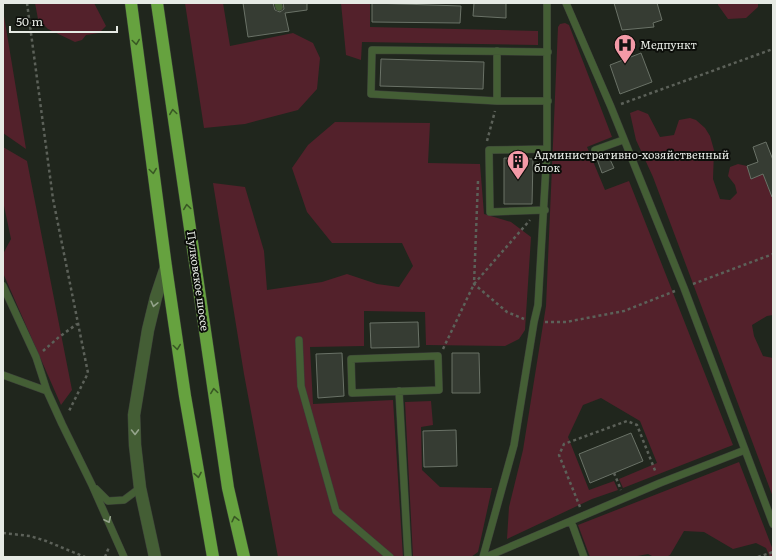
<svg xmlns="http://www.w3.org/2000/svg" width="776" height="560" viewBox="0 0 776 560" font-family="Literata,serif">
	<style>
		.green { fill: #53212b }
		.building { fill: #363c33; stroke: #6a7267 }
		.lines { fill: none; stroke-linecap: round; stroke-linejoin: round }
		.service-casing { stroke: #3c4139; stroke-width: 8 }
		.minor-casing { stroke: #3c4139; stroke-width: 13 }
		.trunk-casing { stroke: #3c4139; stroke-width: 13 }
		.path { stroke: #5c6159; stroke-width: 2.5; stroke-dasharray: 3 3; stroke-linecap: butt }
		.service { stroke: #445e35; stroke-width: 7 }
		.minor { stroke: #445e35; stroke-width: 12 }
		.trunk { stroke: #66a23f; stroke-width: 12 }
		.oneway { stroke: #395824 }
		.oneway2 { stroke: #95a48c }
		.labels { text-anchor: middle; stroke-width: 4; stroke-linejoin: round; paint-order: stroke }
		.poi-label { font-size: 11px; fill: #e6eae4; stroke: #0c0e0a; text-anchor: start }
		.street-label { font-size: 11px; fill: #e6eae4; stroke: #0c0e0a }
	</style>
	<rect width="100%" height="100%" fill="#20261d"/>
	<!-- green -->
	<path class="green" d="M35,3H94L106,26L99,33L86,35L82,40L75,42L48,29L38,19Z
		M185,3H223L230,46L293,33L313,43L320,58L317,89L298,110L245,124L204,128Z
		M341,3H370V27L538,31V45L362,42L361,60L346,55Z
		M718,3H758V7L746,18L728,19L718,5Z
		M3,10L26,149L3,133Z
		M565,23L569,25L612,137L587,147L605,190L629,181L733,445L623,488L619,479L657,463L640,421L601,398L583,405L568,437L589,490L614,481L618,490L592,499L507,539L509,507L523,450L546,306L558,27L560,24Z
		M638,110L648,114L660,137L674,135L679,120L690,118L696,120L705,128L710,136L714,150L713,179L720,199L730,200L737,193L735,185L728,176L730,167L738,164L747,166L751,179L763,174L773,200V315L767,316L752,325L754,336L763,356L773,358V497L653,177L636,140L630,113Z
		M335,122L430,123L428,163L480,164L484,214L511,222L531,237L525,330L519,339L505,346L426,345L425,312L364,311V346L310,347L313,404L393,400L403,557H278L244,374L213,183L245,187L264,251L267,290L322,282L347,274L377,284L399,287L413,266L402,243H332L307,212L292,168L308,145Z
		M3,147L27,161L72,390L61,405L3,273V254L11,239L3,201Z
		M431,401L433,425L421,427L422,470L440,487L492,488L478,552L471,557H413L405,402Z
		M739,462L773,550V557H770L766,548L756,543L733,549L704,532L684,531L670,555L666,557H654L648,554L632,557H590L578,525Z"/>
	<!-- building -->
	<path class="building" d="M243,3H273L275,10L280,12L284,9L283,3H307V10L285,13L289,31L248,37Z
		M372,3L461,6L460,23L372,22Z
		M474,3H506V18L473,16Z
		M614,3H657L662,20L653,23L654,27L622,30Z
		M641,53L652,82L620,94L610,65Z
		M381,59L484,62L483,89L380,86Z
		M766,142L773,160V197H772L763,174L751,179L747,166L758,162L753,147Z
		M608,155L614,168L602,173L597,159Z
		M504,158L533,159L532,204H504Z
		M418,322L419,347L371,348L370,323Z
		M342,353L344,396L318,398L316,354Z
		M452,353H479L480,393H452Z
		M456,430L457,466L424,467L423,431Z
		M631,433L643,461L590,483L579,454Z"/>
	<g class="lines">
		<!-- service casing -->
		<g class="service-casing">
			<path id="service" d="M278,3L279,7
				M566,3L611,107L684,288L773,524
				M497,101V51
				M548,101H497L371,94L372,50L548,52
				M595,150L623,140
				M545,210L490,212L489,150L547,149
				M3,286L36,357L47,391L62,424L92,485L124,557
				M299,340L301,386L336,511L390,557
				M438,356L439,390L352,393L351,359Z
				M3,375L47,391
				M399,391L408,557
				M96,489L108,501L124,500L140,488
				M571,521L584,557
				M483,557L514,445L534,322L538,305L547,149V3
				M486,557L660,483L745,450"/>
		</g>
		<!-- minor casing -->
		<g class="minor-casing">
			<path id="minor" d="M155,557L140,488L135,445L134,415L148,330L156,297L166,267"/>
		</g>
		<!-- trunk casing -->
		<g class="trunk-casing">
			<path id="trunk" d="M131,3L166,267L185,396L213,557
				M157,3L228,488L244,557"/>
		</g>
		<!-- path -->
		<path class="path" d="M27,3L53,199L88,373L68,413
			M621,104L773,49
			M487,141L495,111
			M478,181L474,284L507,312L524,319
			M693,284L773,254
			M545,322H566L624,311L675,291
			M443,349L474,284L530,220
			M43,351L59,337L77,324
			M614,473L621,490
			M580,507L559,455L564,444L627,421L637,425L656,473
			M3,533L30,536L46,541L85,557
			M105,557L109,547
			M758,557L773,552"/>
		<!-- service -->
		<use href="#service" class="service"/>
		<!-- minor -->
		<use href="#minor" class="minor"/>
		<!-- trunk -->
		<use href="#trunk" class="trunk"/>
	</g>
	<!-- one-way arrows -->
	<defs><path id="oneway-chevron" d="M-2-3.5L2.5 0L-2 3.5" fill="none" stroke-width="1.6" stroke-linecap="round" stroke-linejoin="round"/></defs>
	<g class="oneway">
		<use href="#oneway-chevron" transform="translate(136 42) rotate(82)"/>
		<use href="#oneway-chevron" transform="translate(173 112) rotate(-98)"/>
		<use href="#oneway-chevron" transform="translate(153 171) rotate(82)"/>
		<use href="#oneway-chevron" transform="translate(187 207) rotate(-98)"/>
		<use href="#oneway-chevron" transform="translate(177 347) rotate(82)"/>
		<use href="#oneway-chevron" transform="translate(214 391) rotate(-98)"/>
		<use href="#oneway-chevron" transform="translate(198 475) rotate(80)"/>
		<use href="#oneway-chevron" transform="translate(235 519) rotate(-103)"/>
	</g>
	<g class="oneway2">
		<use href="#oneway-chevron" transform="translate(154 304) rotate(103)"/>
		<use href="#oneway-chevron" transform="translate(135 432) rotate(89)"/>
		<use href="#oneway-chevron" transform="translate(108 520) rotate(65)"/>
	</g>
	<!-- icons -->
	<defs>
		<g id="hospital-pin" transform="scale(1.15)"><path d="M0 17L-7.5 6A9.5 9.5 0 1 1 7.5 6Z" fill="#f39aa7" stroke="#0c0e0a"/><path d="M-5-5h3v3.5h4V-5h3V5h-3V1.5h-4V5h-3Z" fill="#111"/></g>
		<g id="building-pin" transform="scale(1.15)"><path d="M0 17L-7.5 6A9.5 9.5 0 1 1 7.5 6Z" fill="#f39aa7" stroke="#0c0e0a"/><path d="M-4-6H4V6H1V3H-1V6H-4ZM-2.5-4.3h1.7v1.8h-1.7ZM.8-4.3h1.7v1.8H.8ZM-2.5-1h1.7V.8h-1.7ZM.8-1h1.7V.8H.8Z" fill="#111"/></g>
	</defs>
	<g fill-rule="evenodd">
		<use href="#hospital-pin" x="625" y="45"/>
		<use href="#building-pin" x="518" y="161"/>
	</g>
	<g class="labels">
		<!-- poi labels -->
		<g class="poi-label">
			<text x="640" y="49">Медпункт</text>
			<text x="534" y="159">Административно-хозяйственный<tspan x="534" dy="13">блок</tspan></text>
		</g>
		<!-- street labels -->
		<g class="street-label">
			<text transform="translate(198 281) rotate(82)" y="4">Пулковское шоссе</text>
		</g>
	</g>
	<!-- border -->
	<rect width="776" height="560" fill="none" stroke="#e6eae4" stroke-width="8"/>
	<!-- scale -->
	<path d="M10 26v6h107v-6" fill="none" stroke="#e6eae4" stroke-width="2"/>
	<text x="16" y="26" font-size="12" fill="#e6eae4" stroke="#0c0e0a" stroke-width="3" paint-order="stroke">50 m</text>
</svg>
